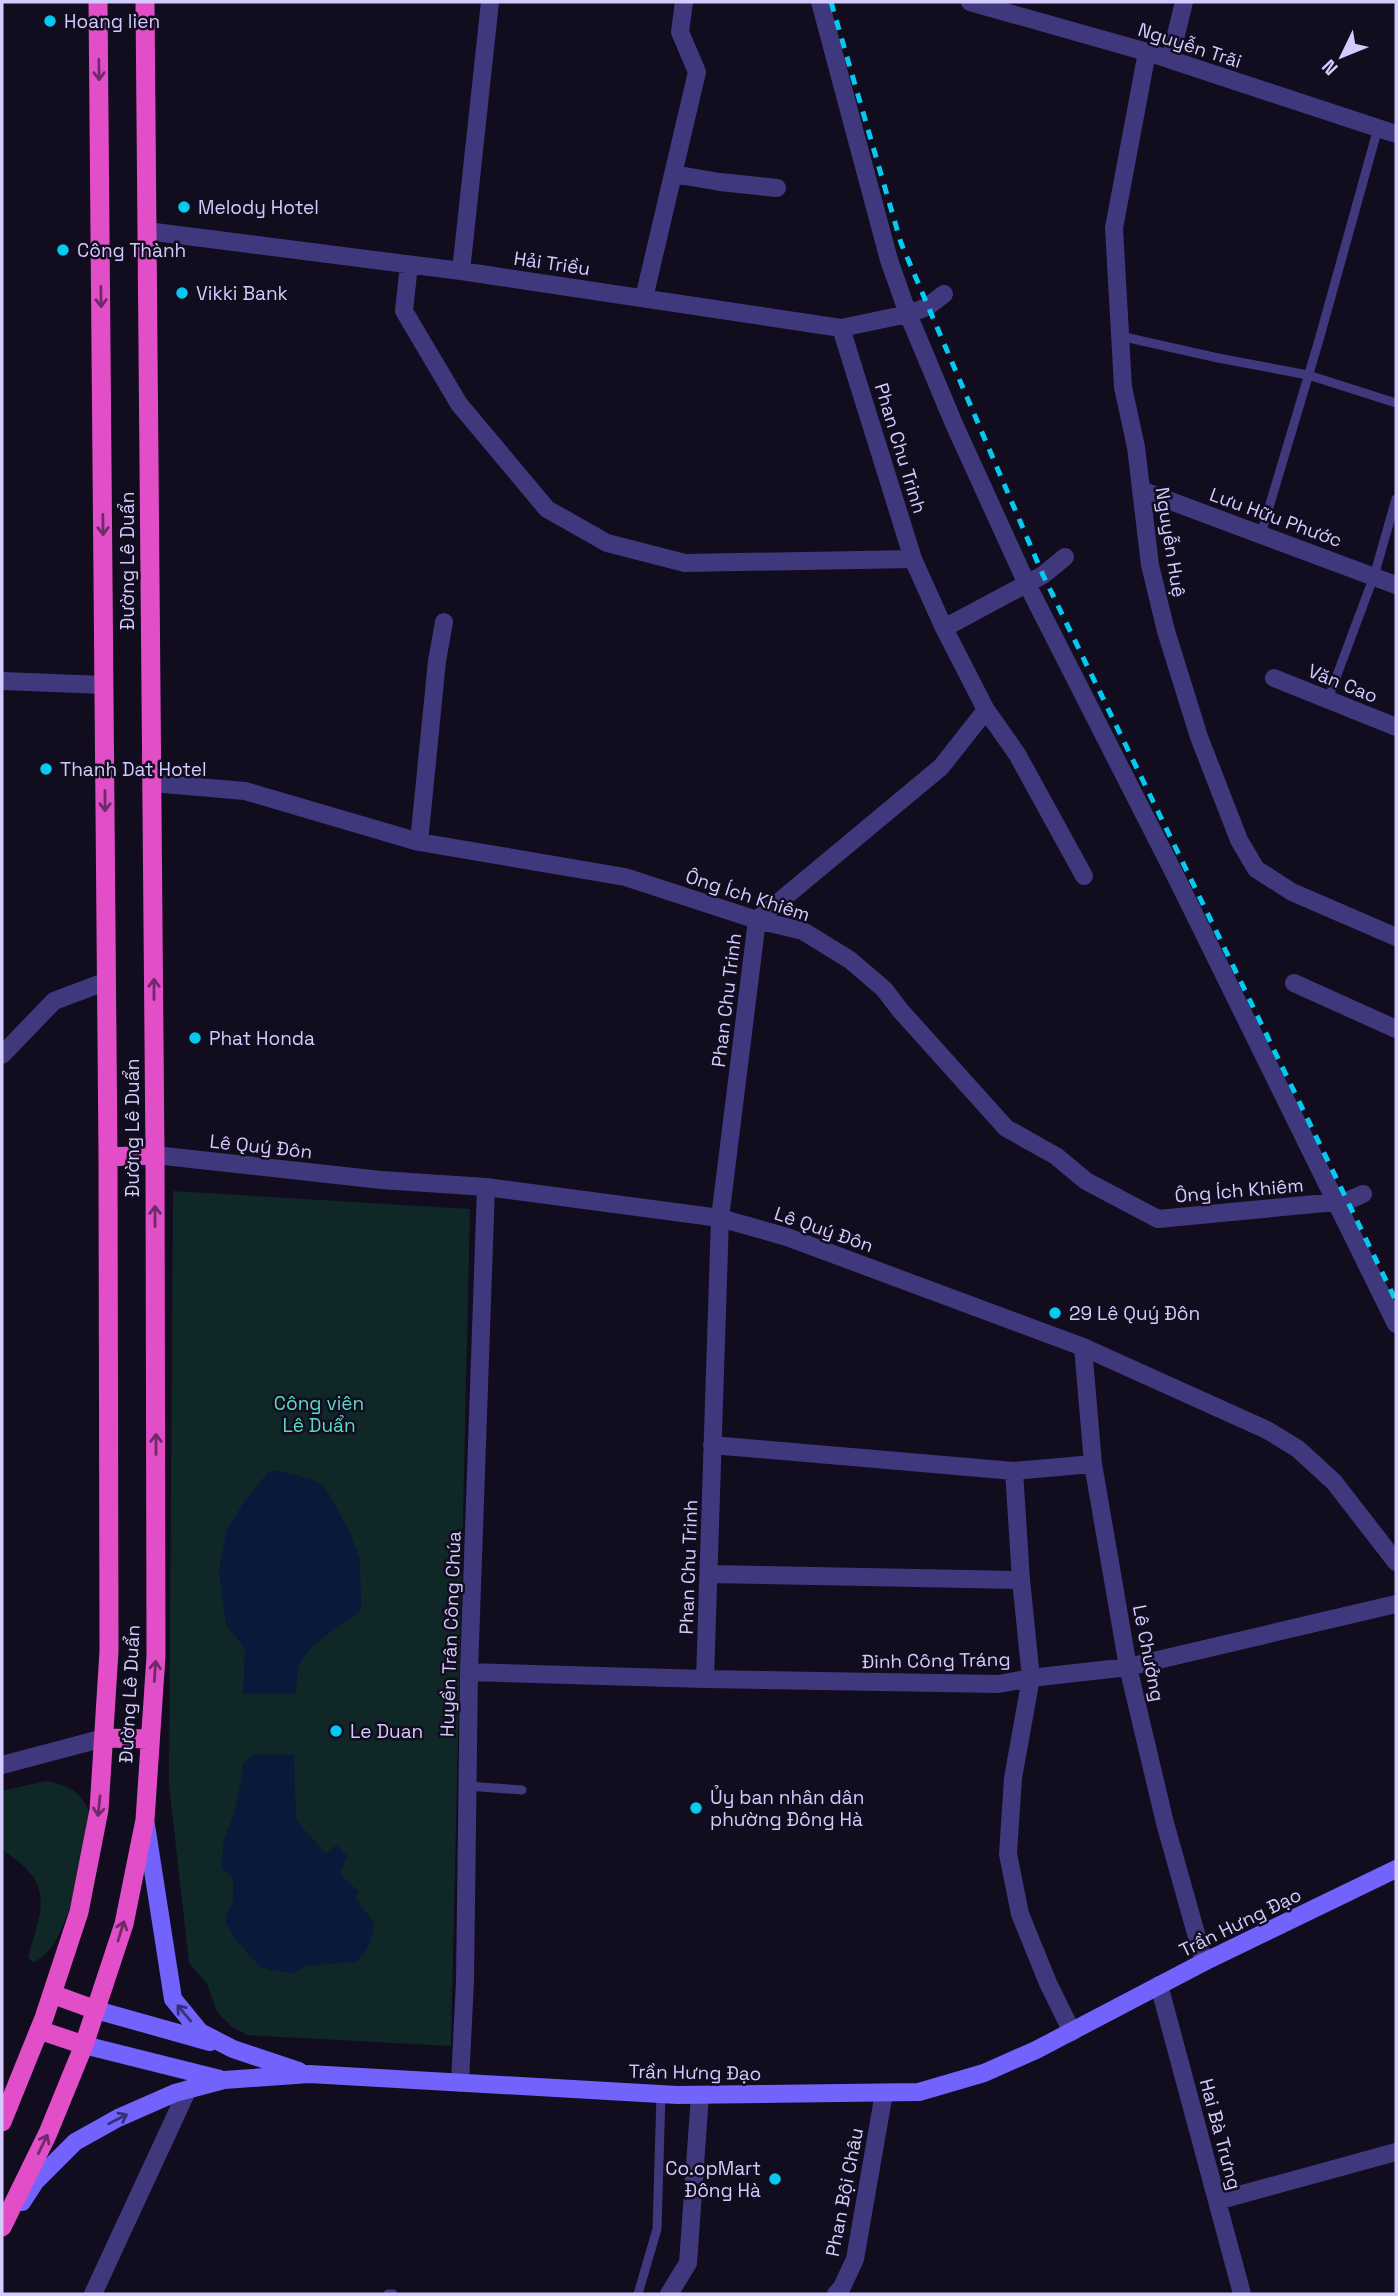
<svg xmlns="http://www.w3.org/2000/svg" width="1398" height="2296" viewBox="0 0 1398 2296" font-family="'Space Grotesk',sans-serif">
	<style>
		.green { fill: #102728 }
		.water { fill: #0a183a }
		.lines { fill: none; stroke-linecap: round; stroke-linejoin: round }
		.service { stroke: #3f387c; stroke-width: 9 }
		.minor { stroke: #3f387c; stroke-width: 18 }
		.tertiary { stroke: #3f387c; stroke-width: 18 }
		.secondary { stroke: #7163fc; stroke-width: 18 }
		.trunk { stroke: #e24ec7; stroke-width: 19 }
		.rail { stroke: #05c9f0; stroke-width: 5; stroke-dasharray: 10 9; stroke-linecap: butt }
		.oneway { stroke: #6f2a6a }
		.oneway2 { stroke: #372f77 }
		.poi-dot { fill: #05c9f0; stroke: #110c1e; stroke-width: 2.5 }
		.labels { text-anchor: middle; stroke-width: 5; stroke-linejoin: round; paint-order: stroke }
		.poi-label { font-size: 19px; fill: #d4cafe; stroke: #110c1e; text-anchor: start }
		.street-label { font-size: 19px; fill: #d4cafe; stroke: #110c1e }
		.park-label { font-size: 19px; fill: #59dcc4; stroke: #110c1e }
	</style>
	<rect width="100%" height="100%" fill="#110c1e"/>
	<!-- green -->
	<path class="green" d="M173,1191L470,1209L451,2046L247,2035L232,2027L217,2012L207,1984L189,1963L169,1785Z
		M46,1781C64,1785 77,1788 86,1805C100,1828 68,1921 54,1944C49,1952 41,1957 34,1963L28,1957C43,1905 55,1883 2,1850V1791Z"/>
	<!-- water -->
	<path class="water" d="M277,1470L314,1480L323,1485L329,1494L350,1533L360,1561L361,1608L359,1613C342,1625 312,1642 302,1659C296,1669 297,1682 296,1693L243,1694L245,1648L226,1625L219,1572L221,1560L227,1530L242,1505L268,1472Z
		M255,1755H294L296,1820L326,1854L333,1847L338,1846L347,1856L340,1874L359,1892L355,1898L374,1923C373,1938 368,1953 355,1962L306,1966L294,1973L269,1970L259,1966L238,1942L226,1923L227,1912L233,1902V1877L222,1869L223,1843L234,1814L242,1777L243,1763Z"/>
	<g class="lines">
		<!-- service -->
		<path class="service" d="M1120,336L1218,358L1308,375L1396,403
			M1261,534L1319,340L1378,128
			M1328,699L1374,576L1396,499
			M467,1786L522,1790
			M388,2294H393
			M638,2294L657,2229L661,2094"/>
		<!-- minor -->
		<path class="minor" d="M820,2L889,260L908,314L954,424L1026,582L1175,875L1396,1324
			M1170,59L1184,2
			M673,174L720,182L777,188
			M147,231L461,271L841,328L908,314L927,307L944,294
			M409,265L404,311L459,404L547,509L607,543L685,563L913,559
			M461,271L490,2
			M644,298L697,72L680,32L684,2
			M1141,490L1396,585
			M944,628L1043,575L1065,557
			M1274,678L1396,727
			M2,681L104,685
			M986,710L1017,754L1084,876
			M152,783L245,791L419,842L625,877L757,920L803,931L850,960L884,989L900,1010L1006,1128L1056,1156L1086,1181L1158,1219L1347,1201L1363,1194
			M419,842L437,661L444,622
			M1294,983L1396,1029
			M2,1055L54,1001L107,981
			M1083,1347L1093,1464L1128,1667L1165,1823L1204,1962
			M712,1445L1014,1471L1093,1464
			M1014,1471L1021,1580L1031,1678L1013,1778L1008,1854L1020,1914L1048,1983L1072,2032
			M709,1574L1021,1580
			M469,1672L705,1679L999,1684L1031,1678L1128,1667L1396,1604
			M705,1679L720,1218L757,920L941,767L986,710L944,628L913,559L841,328
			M2,1765L104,1738
			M1159,1985L1242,2294
			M460,2083L465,1981L469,1672L486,1187
			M1217,2201L1396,2152
			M93,2294L188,2089
			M669,2294L688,2263L700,2095
			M836,2294L842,2287L855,2259L884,2093"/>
		<!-- tertiary -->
		<path class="tertiary" d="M970,2L1147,52L1396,134
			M1147,52L1114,228L1123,387L1136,447L1150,565L1166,631L1199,737L1239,840L1256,869L1292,892L1396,937
			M155,1155L381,1180L486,1187L720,1218L787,1237L1083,1347L1267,1430L1298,1449L1334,1482L1396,1562"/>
		<!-- secondary -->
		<path class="secondary" d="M146,1825L173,1999L200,2032L233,2049L299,2071
			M96,2010L210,2042
			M84,2045L220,2079
			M22,2202L35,2182L75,2142L118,2118L175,2093L224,2080L309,2074L677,2095L919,2092L984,2073L1036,2050L1204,1962L1396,1869"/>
		<!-- trunk -->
		<path class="trunk" d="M108,1157L155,1155
			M104,1738L150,1739
			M52,1994L96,2010
			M39,2030L84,2045
			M2,2122L44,2018L79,1912L99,1810L109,1651L108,1157L98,2
			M2,2227L48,2133L84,2045L124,1924L145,1820L156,1656L155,1155L145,2"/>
		<!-- rail -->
		<path class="rail" d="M831,2L901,243L1043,575L1396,1301"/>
	</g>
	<!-- one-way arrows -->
	<defs><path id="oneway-shaft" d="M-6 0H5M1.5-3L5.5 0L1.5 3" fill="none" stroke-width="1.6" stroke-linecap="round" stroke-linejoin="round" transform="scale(1.75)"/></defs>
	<g class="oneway">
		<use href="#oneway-shaft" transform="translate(99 70) rotate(89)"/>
		<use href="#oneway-shaft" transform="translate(101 297) rotate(89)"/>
		<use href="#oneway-shaft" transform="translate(103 525) rotate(89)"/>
		<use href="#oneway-shaft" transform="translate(105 801) rotate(90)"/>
		<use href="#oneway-shaft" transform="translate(154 989) rotate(-90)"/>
		<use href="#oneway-shaft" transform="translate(155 1216) rotate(-90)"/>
		<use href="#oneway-shaft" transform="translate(156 1444) rotate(-90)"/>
		<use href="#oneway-shaft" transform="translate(155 1671) rotate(-86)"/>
		<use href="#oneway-shaft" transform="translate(99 1806) rotate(96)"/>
		<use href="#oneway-shaft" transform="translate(121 1931) rotate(-73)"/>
		<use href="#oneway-shaft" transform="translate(43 2144) rotate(-64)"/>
	</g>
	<g class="oneway2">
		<use href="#oneway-shaft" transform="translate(184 2013) rotate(-130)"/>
		<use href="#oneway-shaft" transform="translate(118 2119) rotate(-27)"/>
	</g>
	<!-- markers -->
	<g class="poi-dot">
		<circle cx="50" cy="21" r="7"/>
		<circle cx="184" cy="207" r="7"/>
		<circle cx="63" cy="250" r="7"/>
		<circle cx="182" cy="293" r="7"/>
		<circle cx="46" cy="769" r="7"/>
		<circle cx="195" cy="1038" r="7"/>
		<circle cx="1055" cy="1313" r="7"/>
		<circle cx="336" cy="1731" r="7"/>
		<circle cx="696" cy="1808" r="7"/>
		<circle cx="775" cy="2179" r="7"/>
	</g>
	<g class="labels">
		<!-- poi labels -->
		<g class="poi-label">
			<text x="64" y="28">Hoang lien</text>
			<text x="198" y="214">Melody Hotel</text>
			<text x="77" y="257">Công Thành</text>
			<text x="196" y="300">Vikki Bank</text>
			<text x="60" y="776">Thanh Dat Hotel</text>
			<text x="209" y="1045">Phat Honda</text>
			<text x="1069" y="1320">29 Lê Quý Đôn</text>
			<text x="350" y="1738">Le Duan</text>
			<text x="710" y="1804">Ủy ban nhân dân<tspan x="710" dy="22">phường Đông Hà</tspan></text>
			<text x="761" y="2175" text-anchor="end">Co.opMart<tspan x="761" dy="22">Đông Hà</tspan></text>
		</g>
		<!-- street labels -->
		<g class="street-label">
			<text transform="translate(1190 45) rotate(18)" y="7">Nguyễn Trãi</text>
			<text transform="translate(552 263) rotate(8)" y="7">Hải Triều</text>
			<text transform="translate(901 448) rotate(73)" y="7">Phan Chu Trinh</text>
			<text transform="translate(1276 517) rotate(20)" y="7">Lưu Hữu Phước</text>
			<text transform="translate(1171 542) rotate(81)" y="7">Nguyễn Huệ</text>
			<text transform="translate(127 561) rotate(-90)" y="7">Đường Lê Duẩn</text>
			<text transform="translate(1343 683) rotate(22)" y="7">Văn Cao</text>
			<text transform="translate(748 895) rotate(18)" y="7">Ông Ích Khiêm</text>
			<text transform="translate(726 1000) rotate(-83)" y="7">Phan Chu Trinh</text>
			<text transform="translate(132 1128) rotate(-90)" y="7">Đường Lê Duẩn</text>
			<text transform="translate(261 1146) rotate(6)" y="7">Lê Quý Đôn</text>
			<text transform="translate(1239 1190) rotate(-5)" y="7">Ông Ích Khiêm</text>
			<text transform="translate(824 1229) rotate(19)" y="7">Lê Quý Đôn</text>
			<text transform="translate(688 1567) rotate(-88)" y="7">Phan Chu Trinh</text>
			<text transform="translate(450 1634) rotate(-88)" y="7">Huyền Trân Công Chúa</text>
			<text transform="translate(1149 1653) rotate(79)" y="7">Lê Chưởng</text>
			<text transform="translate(936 1660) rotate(-1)" y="7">Đinh Công Tráng</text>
			<text transform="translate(129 1694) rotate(-87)" y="7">Đường Lê Duẩn</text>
			<text transform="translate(1240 1922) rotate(-26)" y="7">Trần Hưng Đạo</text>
			<text transform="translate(695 2072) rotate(1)" y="7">Trần Hưng Đạo</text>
			<text transform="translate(1221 2134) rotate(75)" y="7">Hai Bà Trưng</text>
			<text transform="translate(844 2192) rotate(-79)" y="7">Phan Bội Châu</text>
		</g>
		<!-- park labels -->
		<g class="park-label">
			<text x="319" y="1410">Công viên<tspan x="319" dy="22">Lê Duẩn</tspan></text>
		</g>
	</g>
	<!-- border -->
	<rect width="1398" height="2296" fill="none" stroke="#d4cafe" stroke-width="7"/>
	<!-- north arrow -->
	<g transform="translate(1342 56) rotate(227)" stroke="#110c1e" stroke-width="5" paint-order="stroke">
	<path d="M0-5L12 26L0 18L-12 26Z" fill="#d4cafe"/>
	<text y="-10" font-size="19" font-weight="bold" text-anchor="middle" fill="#d4cafe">N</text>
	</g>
</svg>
